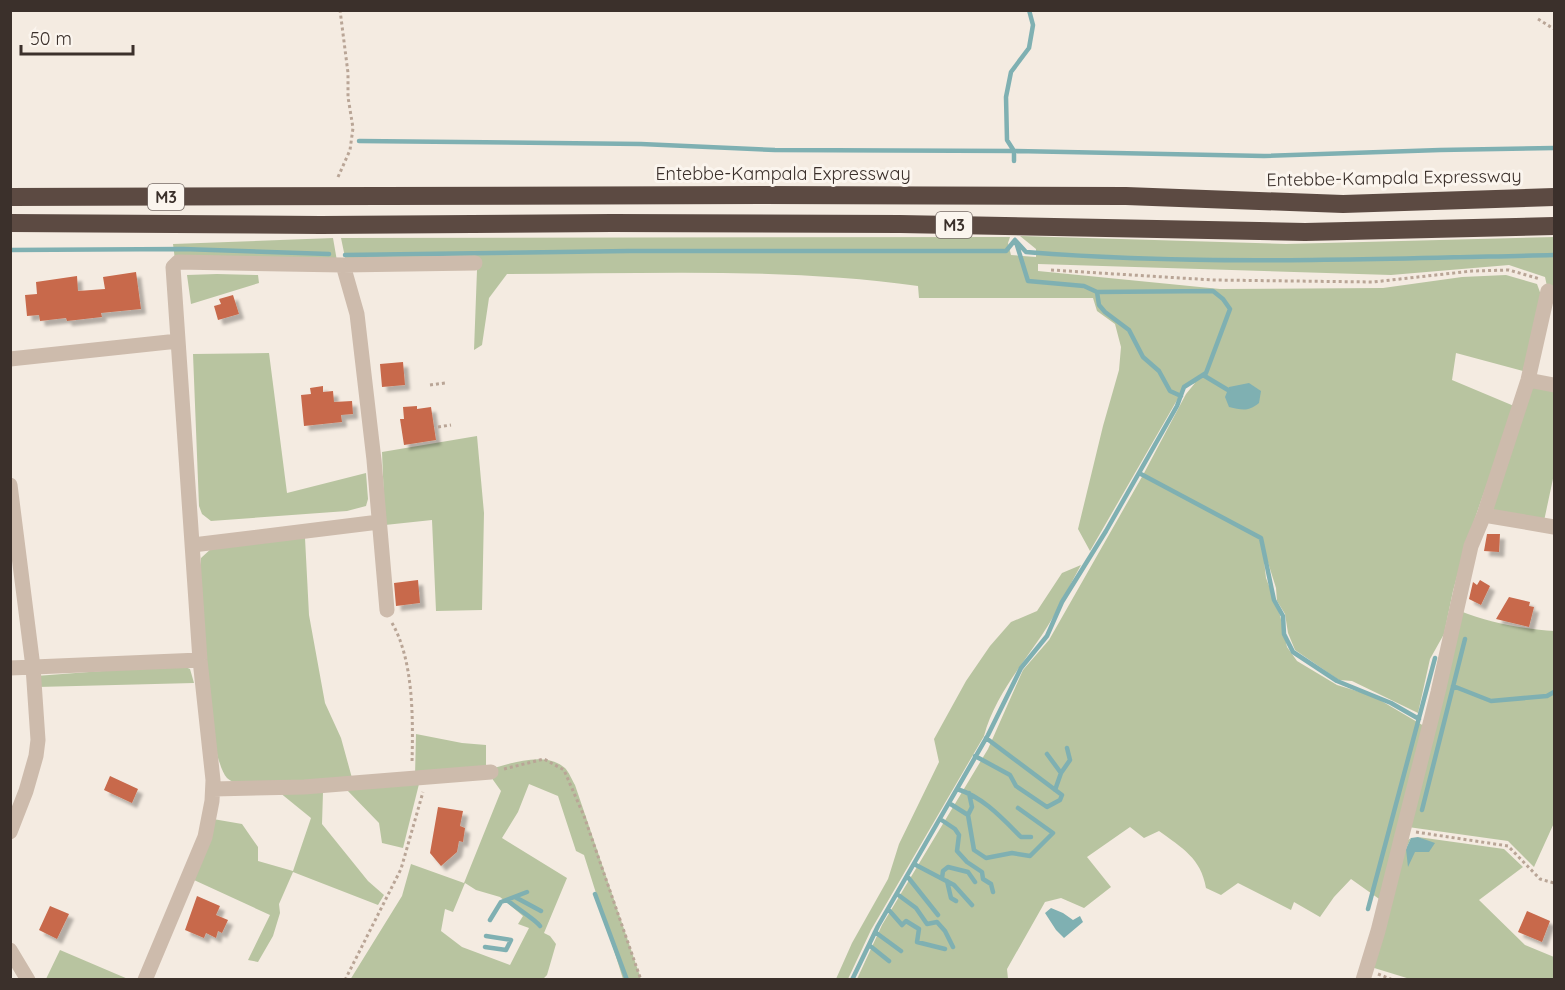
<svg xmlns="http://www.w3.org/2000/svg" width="1565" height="990" viewBox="0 0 1565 990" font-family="Quicksand,sans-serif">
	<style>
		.green { fill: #b8c4a0; fill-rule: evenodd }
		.water { fill: #7fb0b2 }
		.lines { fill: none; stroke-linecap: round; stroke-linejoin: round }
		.stream { stroke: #7fb0b2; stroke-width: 4.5 }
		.building { fill: #c8694b; filter: url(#shadow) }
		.path { stroke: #b9a596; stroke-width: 3; stroke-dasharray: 3 3; stroke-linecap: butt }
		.street { stroke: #cdbbac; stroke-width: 15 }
		.highway { stroke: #5c4a42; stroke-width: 18 }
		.labels { text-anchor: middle; stroke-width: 6; stroke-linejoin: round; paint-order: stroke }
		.shield { fill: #fbf5ee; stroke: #756b66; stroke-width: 1.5 }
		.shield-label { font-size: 16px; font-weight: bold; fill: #3b302b }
		.street-label { font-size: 18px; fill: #3b302b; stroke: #fbf5ee }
	</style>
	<defs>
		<filter id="shadow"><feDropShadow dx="5" dy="5" stdDeviation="1.5" flood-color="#0004"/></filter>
	</defs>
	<rect width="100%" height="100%" fill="#f4ebe1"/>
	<!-- green -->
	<path class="green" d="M1020,236L1286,244L1554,237V292L1548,291L1545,277L1509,265L1391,275L1038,264V271L1220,289L1383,288L1462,277L1506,275L1537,284L1541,295L1523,371L1456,353L1452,380L1514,406L1465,547L1453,591L1444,634L1430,659L1418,713L1352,681L1339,680L1295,650L1288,633L1285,614L1277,601L1276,588L1262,543L1266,578L1280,615L1287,647L1297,661L1337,685L1373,696L1424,726L1382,901L1351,879L1334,897L1320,917L1294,902L1291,910L1238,883L1221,895L1206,888C1201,858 1182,848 1159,831L1144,838L1130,827L1087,857L1111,887L1084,908L1061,898L1045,902L1007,969L1008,979H857L882,925L988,749L1023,670L1049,640L1143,475L1186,394L1195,383L1184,388L1090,551L1078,529L1103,426L1119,370L1121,347L1115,324L1097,311L1093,298H919L918,286C782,267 644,274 507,274L489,298L482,345L474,350L477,270L346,262L341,238L1010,237L1008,243L1011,255L1036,257V249Z
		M333,238L337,261L175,260L173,244Z
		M217,274L258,275L259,283L191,304L187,275Z
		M269,353L287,493L366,473L368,499L366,506L347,511L211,521L202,514L199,506L193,354Z
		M1531,387H1554V474L1544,521L1495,514L1493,508Z
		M477,436L484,513L482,610L436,611L432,520L385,525L382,452Z
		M305,538L309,615L325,703L341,738L352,778L239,784C236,783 230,781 227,778C207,756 203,614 200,577L201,558L213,547Z
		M1081,565C1068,588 1057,613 1042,635C1021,666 994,698 984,736L871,930L848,979H836L852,943L888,879L899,844L939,762L934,739L966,681L990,646L1011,622L1037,611L1062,573Z
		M1460,611C1490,623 1523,629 1554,631V823L1534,867L1508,841L1408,827Z
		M181,665L190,669L194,683L37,687L36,676Z
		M416,734L462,743L486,745V770C510,764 544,750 565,768C569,772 572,780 575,785L641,979H623L584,855L576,851L558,796L529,784L518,812L502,838L567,878L544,933L550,936L556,944L547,975L542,980H350L402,896L411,864L464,883L501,791L486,770L415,776ZM465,883L476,890L500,897L523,916L518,924L529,928L510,965L462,947L441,931L445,909L453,912Z
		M419,784L403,848L382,843L379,823L346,789Z
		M279,792H323L322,824L368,881L384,895L378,905L293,872L279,904L280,913L273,936L258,962L248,960L270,915L194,880L213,819L242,824L258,847V861L293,871L311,818Z
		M1418,837L1504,849L1523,867L1479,900L1525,945L1554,957V979H1410L1371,967L1405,842L1411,838L1406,849L1415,851L1434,844Z
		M60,950L128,979H46Z"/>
	<!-- water -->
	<path class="water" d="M1249,383L1261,391L1259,403C1248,412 1242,410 1229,407L1225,397L1229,387Z
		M1418,837L1435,843L1429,852H1415L1408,867L1406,849L1411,838Z
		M1051,908L1063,913L1073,920L1080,916L1083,922L1064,938L1056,930L1045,913Z"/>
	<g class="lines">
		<!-- stream -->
		<path class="stream" d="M359,141L641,144L775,150L1014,151L1264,156L1440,150L1554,148
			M1014,161V151L1007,140L1006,97L1011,72L1029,48L1033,25L1029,10
			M1015,240L1026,252C1201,266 1378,259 1554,255
			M1016,242L1028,281L1084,286L1097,292L1099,305L1105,312L1129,330L1143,357L1159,371L1170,391L1181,396
			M10,250L183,249L329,254
			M345,255L629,251H1006L1015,240
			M1203,375L1228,390
			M1139,473L1261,538L1274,600L1283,616L1284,634L1293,652L1337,681L1391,703L1419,719
			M1453,686L1491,701L1547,696L1554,692
			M1047,754L1061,773
			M975,756L1010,775L1016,786L1047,807L1060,800L1062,795L986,738
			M957,789C983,797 1002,818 1021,837H1031
			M1055,790L1061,773L1070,760L1067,748
			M949,803L968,815L974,850L986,858L1012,853L1030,856L1053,833L1018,808
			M1422,810L1465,639
			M968,815L972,807L969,793
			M940,819L955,829L959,835L957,851L967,862L982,872L983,879L991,884L993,892
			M914,864L954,885L972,905
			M907,876L938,915
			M942,878L943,871L948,867L968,872L975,882
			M947,881L951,898L956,901
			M595,894L627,980
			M897,894L916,908L927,924L937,922L945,931L953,947
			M515,897L541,911
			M507,900C516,908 535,919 540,926
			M888,909L902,925L906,921L919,929L917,942L945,949
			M1368,909L1435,658
			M490,920L501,902L527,892
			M875,932L901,951
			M869,945L889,961
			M485,947L506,950L511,940L486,936
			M852,980L878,926L988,735L1021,668L1047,636L1062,602L1106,531L1177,406L1184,387L1206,373L1230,309L1223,299L1213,291L1097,292"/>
	</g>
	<!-- building -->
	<path class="building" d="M136,272L141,309L101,313L102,317L67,321L66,318L40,321L39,315L27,316L25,295L37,294L36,282L77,276L78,291L105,289L103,277Z
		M233,295L239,314L218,320L214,306L221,304L219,299Z
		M403,362L405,385L382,387L380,364Z
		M323,386V392L333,391L334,402L352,401L353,414L341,415L342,422L304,426L301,395L311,394L310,388Z
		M417,406V409L431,407L436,440L404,445L400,419H404L403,407Z
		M1487,534H1500L1499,552L1484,551Z
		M418,580L420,603L396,606L394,583Z
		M1480,580L1490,586L1481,605L1469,599L1473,582L1477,585Z
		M1509,597L1530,602L1529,606L1534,607L1529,627L1496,619Z
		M110,776L138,789L132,803L104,790Z
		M438,807L463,811L460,826L465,828L463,842L459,841L457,852L441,866L430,853Z
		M197,896L220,906L216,915L228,920L222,933L218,931L216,938L206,933L204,938L185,930Z
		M50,906L69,914L57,939L39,930Z
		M1527,911L1550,921L1542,942L1518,932Z"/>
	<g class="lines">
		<!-- path -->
		<path class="path" d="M1538,19L1554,29
			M338,177L350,150L353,128L348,97V73L340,10
			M1051,270L1213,280L1373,282L1472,271L1509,270L1540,279
			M430,385L445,383
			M438,427L451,425
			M392,623C414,661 413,720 412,763
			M504,769L544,759L564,770L584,816L641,980
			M1416,832L1508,846L1540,879L1554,883
			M1378,974L1393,980
			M345,980L401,869L423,792"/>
		<!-- street -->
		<path class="street" d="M343,265L357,314L374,460L387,610
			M10,359L178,341
			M1528,380L1554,385
			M10,485L33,667L38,740L36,756L26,791L10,832
			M1484,515L1554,527
			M193,545L379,522
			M10,668L200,660
			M213,789L304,787L491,772
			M10,950L28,980
			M145,980L205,837L212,801L213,780L200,660L173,267L178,262L343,265L475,263
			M1363,980L1378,931L1438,692L1471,546L1484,515L1528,380L1548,291"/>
		<!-- highway -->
		<path class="highway" d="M10,197L762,195L1126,196L1343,204L1554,197
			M10,223L321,225L612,223L900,224L1305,232L1554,226"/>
	</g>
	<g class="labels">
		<!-- shield labels -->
		<g class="shield">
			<rect x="148" y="184" width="36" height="26" rx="4.5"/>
			<rect x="936" y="212" width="36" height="26" rx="4.5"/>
		</g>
		<g class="shield-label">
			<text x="166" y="203">M3</text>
			<text x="954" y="231">M3</text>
		</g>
		<!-- street labels -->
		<g class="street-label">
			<text x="783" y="180">Entebbe-Kampala Expressway</text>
			<text transform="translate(1394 178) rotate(-1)" y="6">Entebbe-Kampala Expressway</text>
		</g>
	</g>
	<!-- border -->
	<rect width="1565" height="990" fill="none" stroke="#3b302b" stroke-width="24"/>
	<!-- scale -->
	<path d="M21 45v9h112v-9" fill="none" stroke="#3b302b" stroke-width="3"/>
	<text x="30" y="45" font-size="18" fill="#3b302b" stroke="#fbf5ee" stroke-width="4.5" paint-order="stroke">50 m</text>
</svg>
